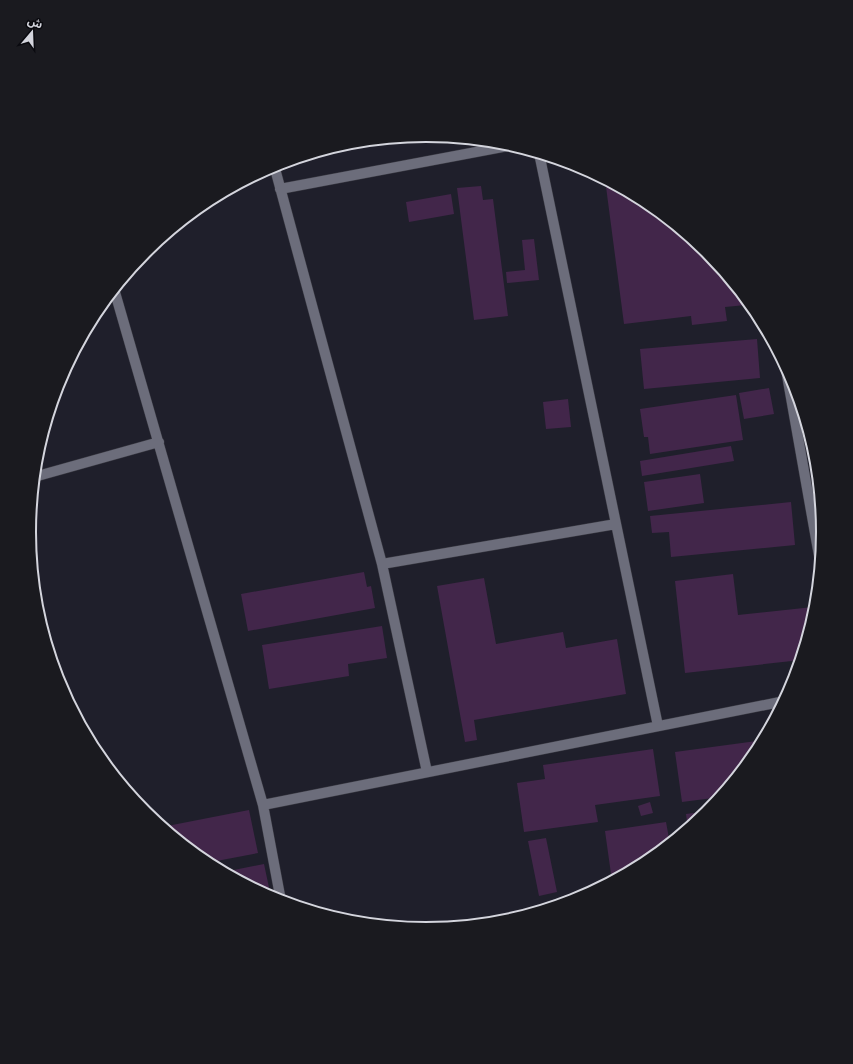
<svg xmlns="http://www.w3.org/2000/svg" width="853" height="1064" viewBox="0 0 853 1064" font-family="Helvetica,'Noto Sans Arabic',sans-serif">
	<style>
		.building { fill: #42264a }
		.lines { fill: none; stroke-linecap: round; stroke-linejoin: round }
		.minor-casing { stroke: #3a3a43; stroke-width: 11 }
		.minor { stroke: #6c6d7b; stroke-width: 10 }
		.rim { fill: none; stroke: #d4d5dd; stroke-width: 2 }
	</style>
	<rect width="100%" height="100%" fill="#1f1f2b"/>
	<!-- building -->
	<path class="building" d="M605,179L648,202L708,251L745,297L746,305L725,307L727,321L692,325L691,316L624,324Z
		M481,186L483,200L493,199L508,316L474,320L457,188Z
		M451,194L454,214L409,222L406,202Z
		M534,239L539,280L507,283L506,272L525,270L522,240Z
		M757,339L760,378L644,389L640,349Z
		M769,388L774,414L744,419L739,393Z
		M736,395L743,440L650,454L648,437H644L640,409Z
		M568,399L571,427L546,429L543,402Z
		M731,446L734,461L642,476L640,461Z
		M700,474L704,503L648,511L644,482Z
		M791,502L795,545L671,557L669,532L652,533L650,516Z
		M364,572L367,587L371,586L375,608L248,631L241,594Z
		M733,574L738,615L813,607L815,616L801,660L685,673L675,581Z
		M484,578L496,644L563,632L566,648L617,639L626,694L474,720L477,740L465,742L437,586Z
		M382,626L387,658L348,664L349,676L269,689L262,645Z
		M764,740L757,753L721,797L682,802L675,752Z
		M653,749L660,796L595,805L598,822L524,832L517,783L545,779L543,765Z
		M650,802L653,813L641,816L638,806Z
		M249,810L258,853L206,863L162,827Z
		M709,811L707,813L688,829L686,814Z
		M666,822L670,844L647,863L612,881L605,831Z
		M546,838L557,892L539,896L528,841Z
		M264,864L271,897L224,872Z"/>
	<g class="lines">
		<!-- minor casing -->
		<g class="minor-casing">
			<path id="minor" d="M539,153L658,726
				M274,165L382,564L427,772
				M280,189L513,145
				M114,289L263,805L281,901
				M785,364L821,567
				M34,477L159,442
				M382,564L616,524
				M263,805L785,701"/>
		</g>
		<!-- minor -->
		<use href="#minor" class="minor"/>
	</g>
	<!-- crop -->
	<path d="M0 0H853V1064H0ZM36 532a390 390 0 1 1 780 0a390 390 0 1 1-780 0Z" fill="#1a1a1f" fill-rule="evenodd"/>
	<path class="rim" d="M36 532a390 390 0 1 1 780 0a390 390 0 1 1-780 0Z"/>
	<!-- north arrow -->
	<g transform="translate(32 32) rotate(19)" stroke="#0a0a0f" stroke-width="3" paint-order="stroke">
	<path d="M0-3L7 15L0 10L-7 15Z" fill="#d4d5dd"/>
	<text y="-6" font-size="11" font-weight="bold" text-anchor="middle" fill="#d4d5dd">ش</text>
	</g>
</svg>
